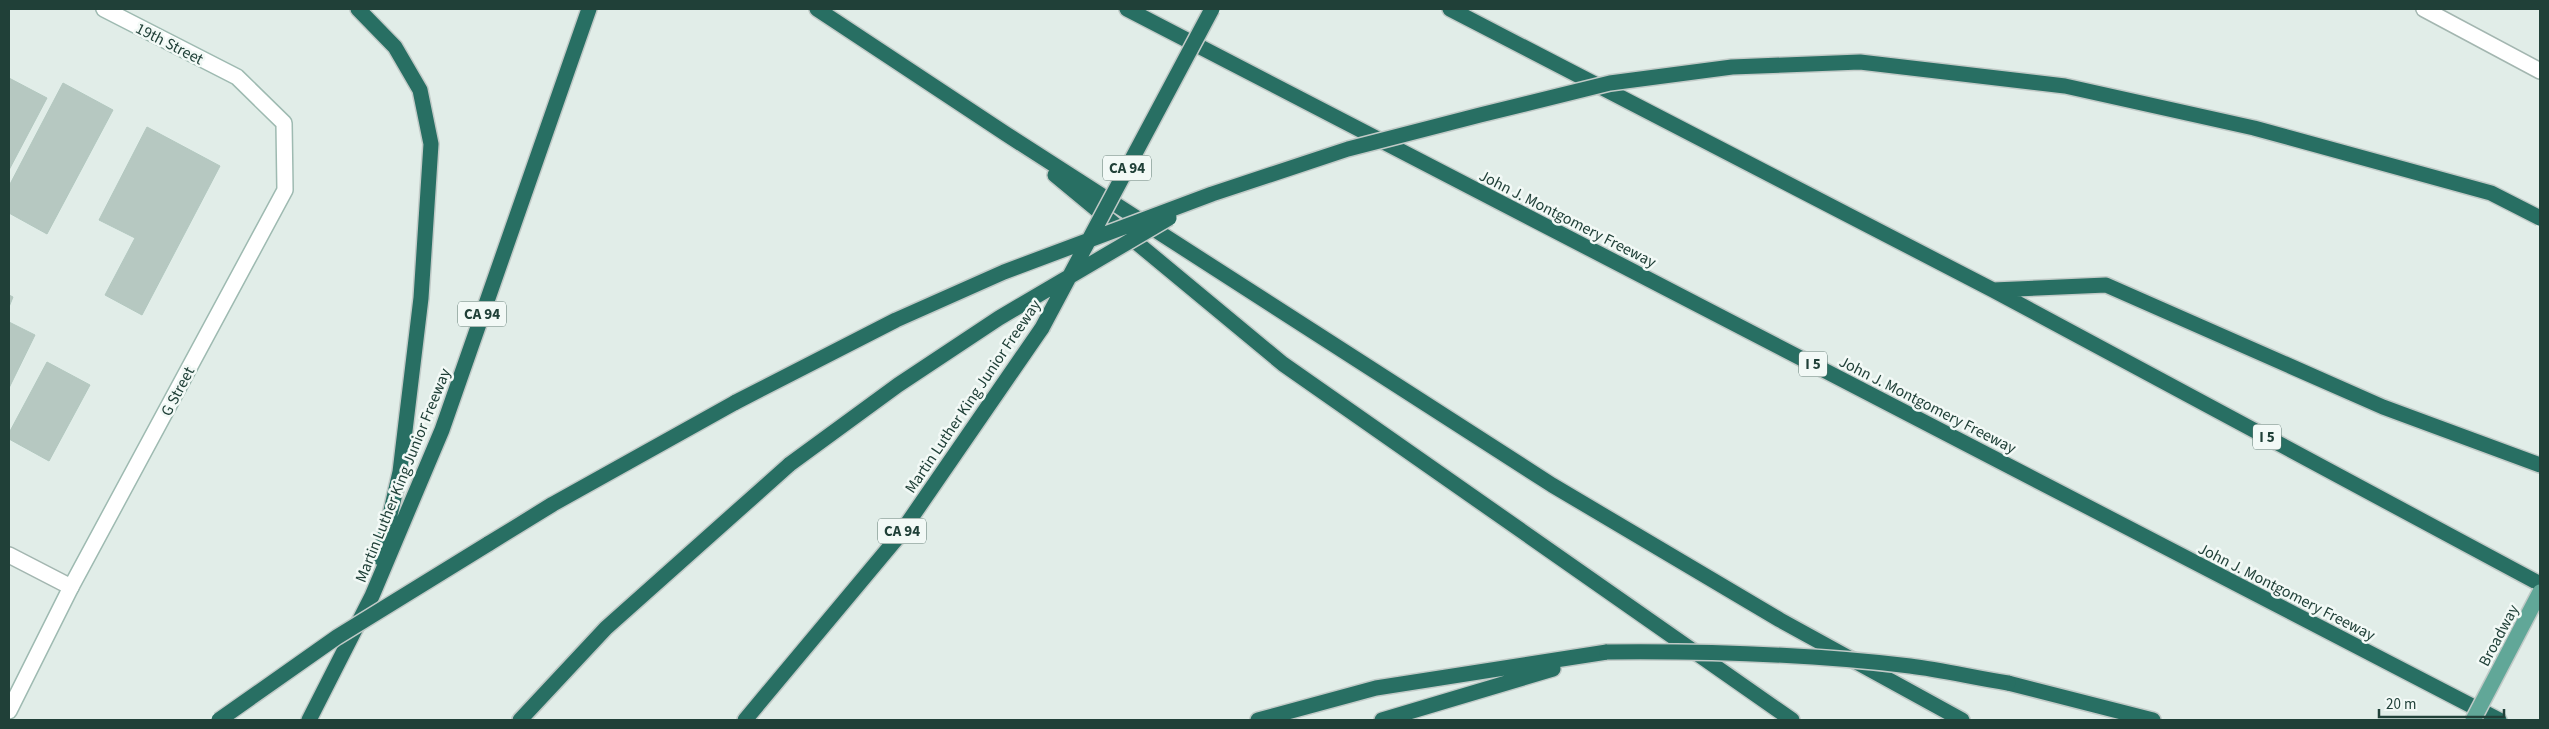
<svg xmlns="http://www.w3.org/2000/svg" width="2549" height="729" viewBox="0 0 2549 729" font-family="'Source Sans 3',sans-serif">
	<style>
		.building { fill: #b6c8c1; stroke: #b3c8c0 }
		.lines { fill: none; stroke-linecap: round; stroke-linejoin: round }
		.street-casing { stroke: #a3b6b0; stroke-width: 18 }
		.secondary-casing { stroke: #9ebab1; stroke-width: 18 }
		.highway-casing { stroke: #c1cac7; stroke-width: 18 }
		.street { stroke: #fff; stroke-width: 15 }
		.secondary { stroke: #fff; stroke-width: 15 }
		.highway { stroke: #286f63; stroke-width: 15 }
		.primary-bridge-casing { stroke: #c1cac7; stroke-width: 18; stroke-linecap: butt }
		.highway-bridge-casing { stroke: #c1cac7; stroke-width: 18; stroke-linecap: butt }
		.primary-bridge { stroke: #61a798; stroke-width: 15 }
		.highway-bridge { stroke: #286f63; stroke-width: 15 }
		.labels { text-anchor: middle; stroke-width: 5; stroke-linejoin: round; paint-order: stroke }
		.shield { fill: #f2f9f6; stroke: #5f7871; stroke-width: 1 }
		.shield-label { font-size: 15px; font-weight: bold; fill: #204038 }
		.street-label { font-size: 16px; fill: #204038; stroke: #f2f9f6 }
	</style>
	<rect width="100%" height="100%" fill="#e1ede8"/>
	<!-- building -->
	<path class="building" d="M9,78L47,98L9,170Z
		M63,83L113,110L47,234L9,213V186Z
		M147,127L220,166L142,315L105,295L135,238L99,220Z
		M9,295L13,297L9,307Z
		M9,322L35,335L9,388Z
		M47,362L90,385L49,461L9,439V433Z"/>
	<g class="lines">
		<!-- street casing -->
		<g class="street-casing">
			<path id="street" d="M2424,9L2540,71
				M9,555L71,587"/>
		</g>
		<!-- secondary casing -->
		<g class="secondary-casing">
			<path id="secondary" d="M9,711L71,587L285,190L284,123L237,77L104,9"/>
		</g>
		<!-- highway casing -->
		<g class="highway-casing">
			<path id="highway" d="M358,9L395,47L420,90L431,144L421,298L400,472L380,558
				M817,9L1006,134L1552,485L1780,620L1962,720
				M1127,9L2499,720
				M1450,9L1993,290L2540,584
				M1055,175L1283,364L1792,720
				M1993,290L2106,285L2383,407L2540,465
				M488,544L553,504L736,402
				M2008,683L2153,720
				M309,720L372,596L442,430L589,9
				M520,720L606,628L790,464
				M745,720L898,537L1042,328
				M1258,720L1376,688L1607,652
				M1382,720L1553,669"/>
		</g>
		<!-- street -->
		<use href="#street" class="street"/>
		<!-- secondary -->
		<use href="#secondary" class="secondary"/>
		<!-- highway -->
		<use href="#highway" class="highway"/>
		<!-- primary-bridge casing -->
		<g class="primary-bridge-casing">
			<path id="primary-bridge" d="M2473,720L2540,592"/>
		</g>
		<!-- highway-bridge casing -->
		<g class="highway-bridge-casing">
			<path id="highway-bridge" d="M1042,328L1212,9
				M736,402L896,320L1004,272L1212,194L1348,149L1480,115L1610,83L1732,67L1860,62L2065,86L2254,128L2491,193L2540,218
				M790,464L898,385L999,318L1169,218
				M1607,652C1709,651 1810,654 1910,666C1943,670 1975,678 2008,683
				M219,720L337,637L488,544"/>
		</g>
		<!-- primary-bridge -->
		<use href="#primary-bridge" class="primary-bridge"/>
		<!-- highway-bridge -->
		<use href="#highway-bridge" class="highway-bridge"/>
	</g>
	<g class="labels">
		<!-- shield labels -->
		<g class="shield">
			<rect x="1103" y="155.5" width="48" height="25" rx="4"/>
			<rect x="458" y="301.5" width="48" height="25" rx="4"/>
			<rect x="1799" y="351.5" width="28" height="25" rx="4"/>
			<rect x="2253" y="424.5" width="28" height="25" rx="4"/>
			<rect x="878" y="518.5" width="48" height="25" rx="4"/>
		</g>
		<g class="shield-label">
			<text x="1127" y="173">CA 94</text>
			<text x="482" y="319">CA 94</text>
			<text x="1813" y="369">I 5</text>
			<text x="2267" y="442">I 5</text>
			<text x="902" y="536">CA 94</text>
		</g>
		<!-- street labels -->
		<g class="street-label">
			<text transform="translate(170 43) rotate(27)" y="6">19th Street</text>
			<text transform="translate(1568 218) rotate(27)" y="6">John J. Montgomery Freeway</text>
			<text transform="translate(177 391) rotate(-62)" y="6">G Street</text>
			<text transform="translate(972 396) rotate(-56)" y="6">Martin Luther King Junior Freeway</text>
			<text transform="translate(1928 404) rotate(27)" y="6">John J. Montgomery Freeway</text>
			<text transform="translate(402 475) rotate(-68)" y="6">Martin Luther King Junior Freeway</text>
			<text transform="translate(2287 591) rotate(27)" y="6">John J. Montgomery Freeway</text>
			<text transform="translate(2498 635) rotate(-62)" y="6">Broadway</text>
		</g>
	</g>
	<!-- border -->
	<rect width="2549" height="729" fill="none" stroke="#204038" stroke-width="20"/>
	<!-- scale -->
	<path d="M2379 709v8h125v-8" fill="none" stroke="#204038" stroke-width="2.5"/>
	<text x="2386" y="709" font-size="15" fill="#204038" stroke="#f2f9f6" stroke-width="4" paint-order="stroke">20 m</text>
</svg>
